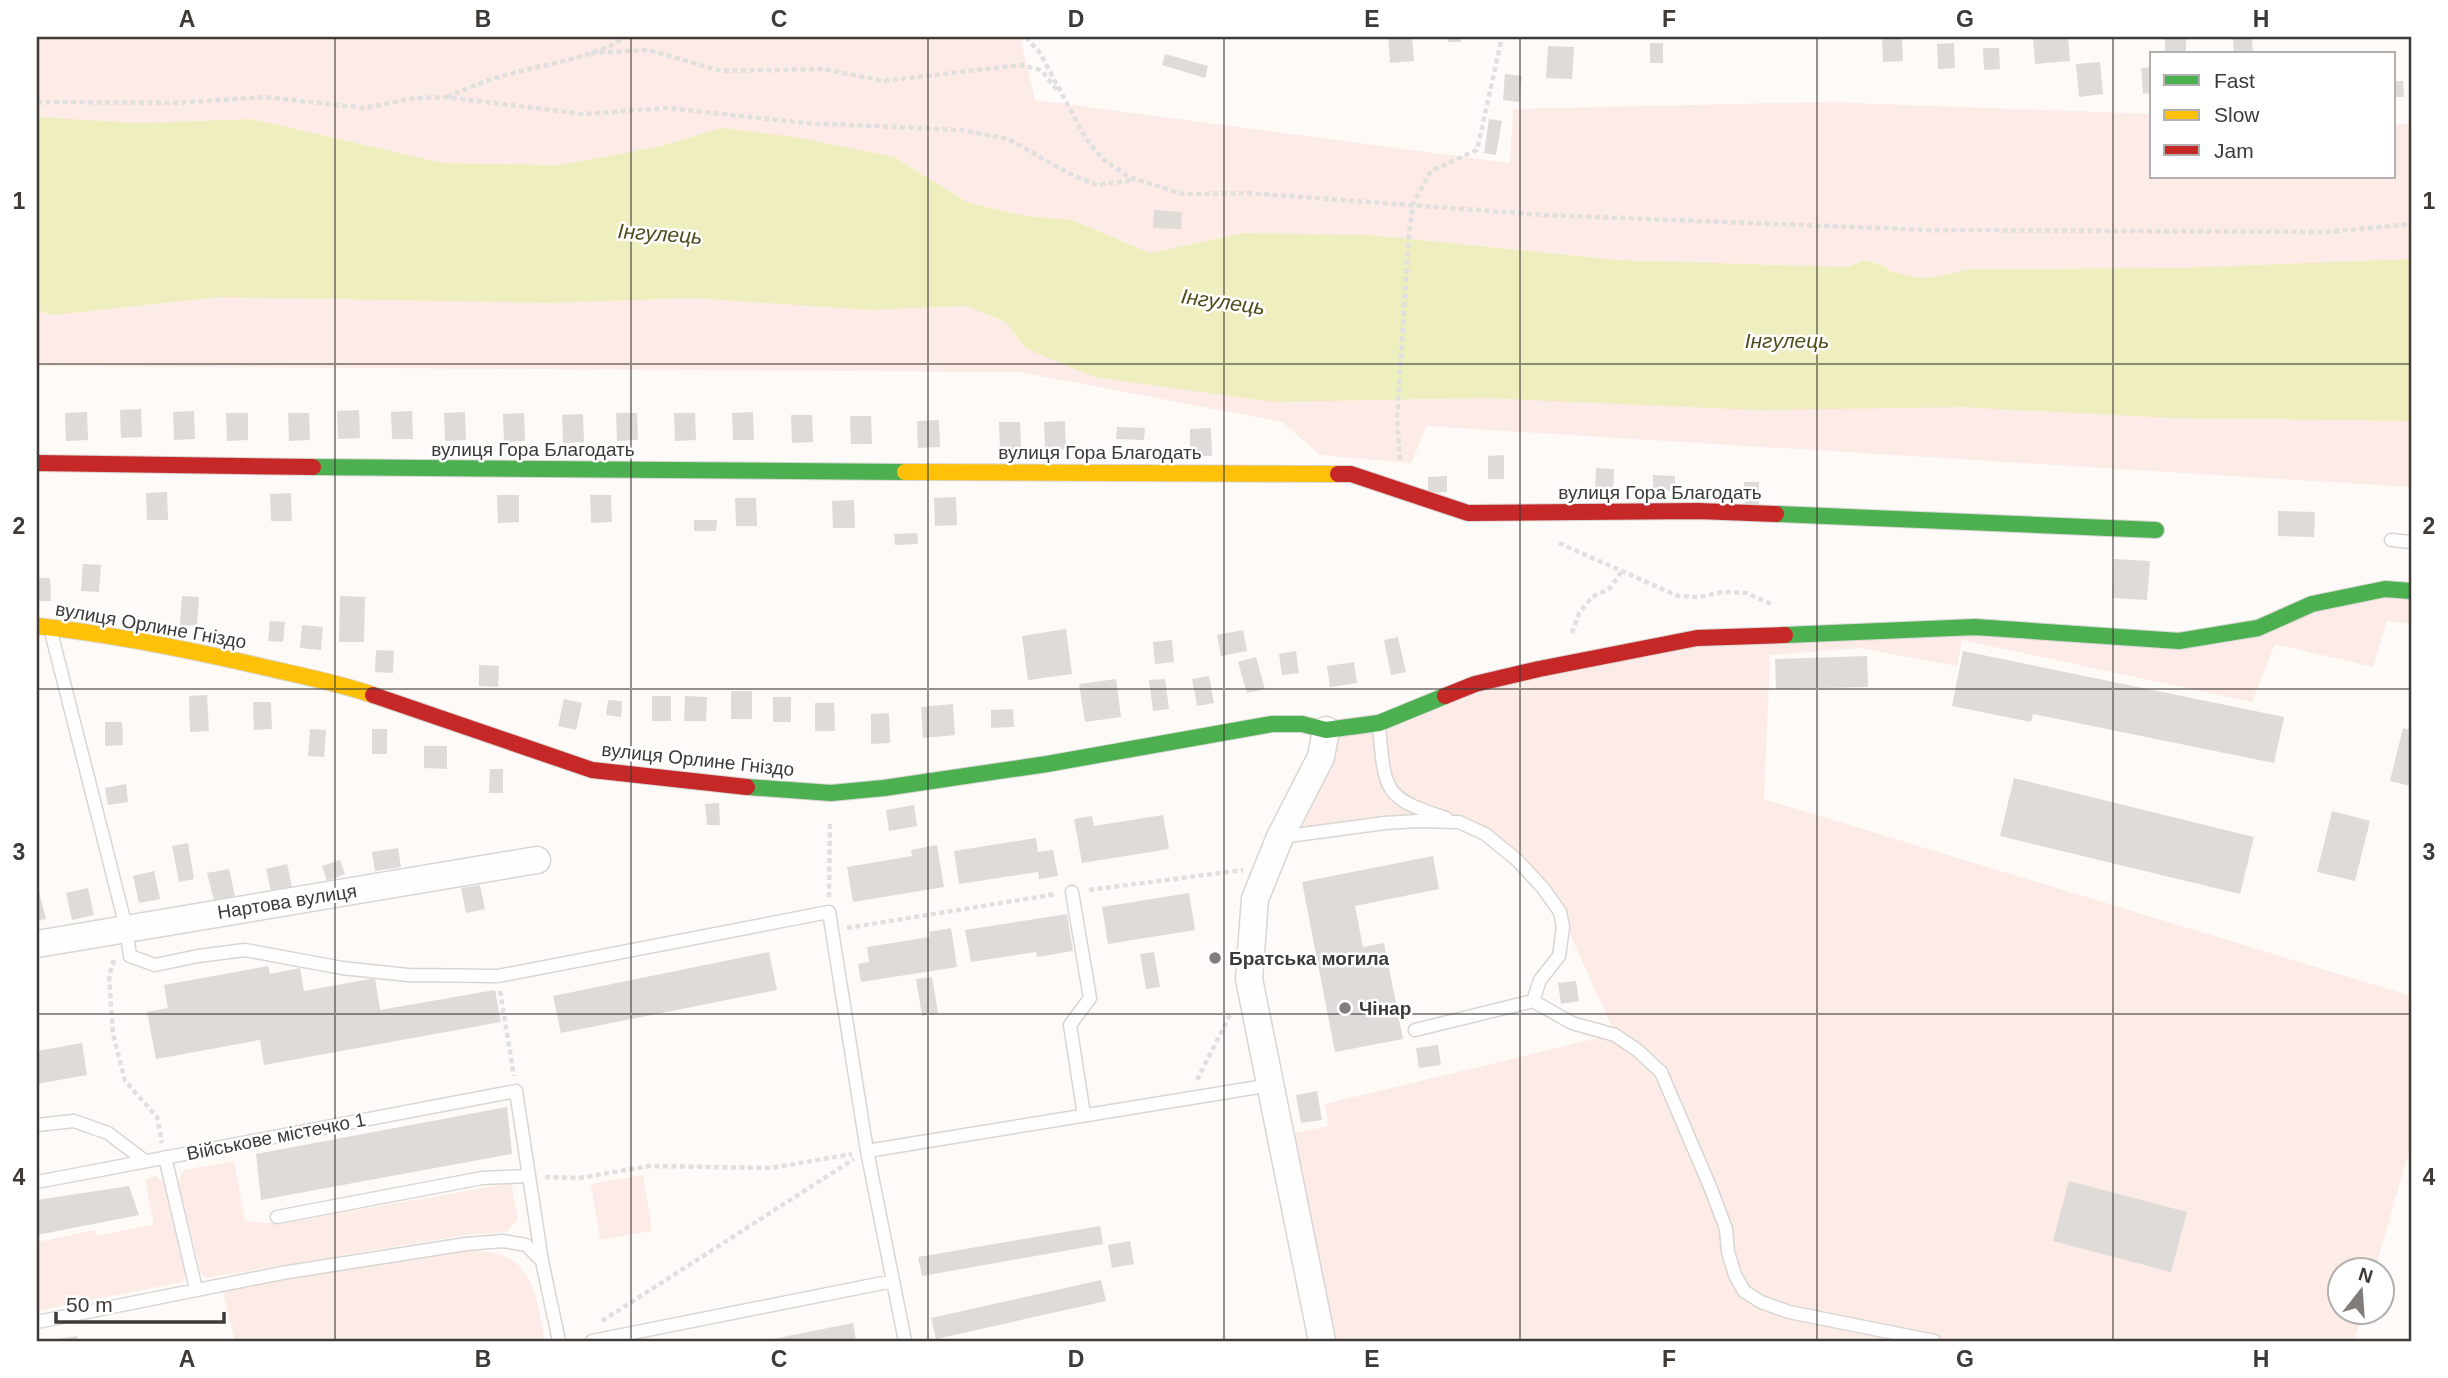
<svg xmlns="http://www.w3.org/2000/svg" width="2448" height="1378" viewBox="0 0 2448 1378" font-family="Arial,sans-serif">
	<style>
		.green { fill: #fcebe6 }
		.water { fill: #eeeebe }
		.building { fill: #dedbd9 }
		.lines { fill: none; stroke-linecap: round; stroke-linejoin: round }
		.lane-casing { stroke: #d8d6d3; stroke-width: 15 }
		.street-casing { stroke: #d8d6d3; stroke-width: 29 }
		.fast-casing { stroke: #d8d6d3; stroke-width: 18 }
		.slow-casing { stroke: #d8d6d3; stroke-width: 18 }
		.jam-casing { stroke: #d8d6d3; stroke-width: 18 }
		.path { stroke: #e1e0e0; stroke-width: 4.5; stroke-dasharray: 5 3.5; stroke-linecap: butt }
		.lane { stroke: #fffefe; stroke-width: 12 }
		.street { stroke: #fffefe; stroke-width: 26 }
		.fast { stroke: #4caf50; stroke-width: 16 }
		.slow { stroke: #ffc107; stroke-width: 16 }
		.jam { stroke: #c62828; stroke-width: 16 }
		.grid { fill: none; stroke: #3d3a37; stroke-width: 2; stroke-opacity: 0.55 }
		.poi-dot { fill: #807d7b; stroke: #fff; stroke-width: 2.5 }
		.labels { text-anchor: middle; stroke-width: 5; stroke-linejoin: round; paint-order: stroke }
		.street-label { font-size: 19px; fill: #3d3a37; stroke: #fff }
		.poi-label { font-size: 19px; font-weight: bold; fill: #3d3a37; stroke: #fff; text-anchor: start }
		.water-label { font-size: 21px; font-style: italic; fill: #4e4d1b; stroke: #fff }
		.neatline { fill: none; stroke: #3d3a37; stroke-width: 2.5 }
		.grid-label { font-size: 23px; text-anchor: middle; font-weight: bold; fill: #3d3a37 }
	</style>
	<rect width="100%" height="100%" fill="#fdfaf8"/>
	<!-- green -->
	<path class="green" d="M37,37H1020L1035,100L1510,163L1513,109L1825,102L2152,114V177H2394V124H2411V259L2177,268L1972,269L1933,277L1917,278L1890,271L1877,263L1860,261L1848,267L1617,260L1370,235L1243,233L1150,253L1072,220L1025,216L967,202L894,157L722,128L657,147L560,165L443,163L252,119L138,123L37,117Z
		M219,297L547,303L694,298L869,310L966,306L1006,322L1025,348L1273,402L1487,398L1959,407L2171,418L2411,421V487L1427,426L1411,463L1320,455L1282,422L1020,372L37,366V311L54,315Z
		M2385,589L2411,591V624L2387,621L2373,667L2275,644L2252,702L1962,640L1957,666L1859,648L1770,655L1764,799L2411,996V1145L2375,1269L2340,1270V1312H2363L2354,1341H1332L1291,1134L1328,1126L1325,1104L1615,1034L1560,912L1543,888L1517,860L1485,834L1459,822L1417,821L1385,823L1280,837L1321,757L1326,730L1379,723L1475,684L1539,669L1697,638L1975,627L2179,641L2258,628L2312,604Z
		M234,1161L245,1221L278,1224L511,1183L518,1219L507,1232L465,1235L206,1278L201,1273L178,1181L184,1170Z
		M643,1175L652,1231L600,1240L591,1184Z
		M156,1176L163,1182L185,1276L183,1282L37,1311V1242L95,1230L97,1236L154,1224L145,1179Z
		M468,1250C477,1251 487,1251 496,1253C536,1263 538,1308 545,1341H235L222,1289Z"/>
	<!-- water -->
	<path class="water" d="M37,117L138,123L252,119L443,163L560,165L657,147L722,128L794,137L894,157L967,202L1025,216L1072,220L1150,253L1243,233L1370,235L1617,260L1848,267L1864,260L1884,266L1890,271L1917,278L1933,277L1972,269L2177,268L2411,259V421L2171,418L1959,407L1760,410L1487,398L1273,402L1094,377L1025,348L1006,322L966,306L869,310L694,298L547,303L219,297L54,315L37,311Z"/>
	<!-- building -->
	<path class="building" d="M1388,37H1412L1414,61L1390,63Z
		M1448,37H1461V42H1448Z
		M1882,37H1902L1903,61L1883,62Z
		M2033,37H2068L2070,61L2035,64Z
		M2165,37H2186V54H2165Z
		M2233,37H2252L2253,54H2234Z
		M1650,43H1663V63H1650Z
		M1954,43L1955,68L1938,69L1937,44Z
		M1548,46L1574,47L1572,79L1546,78Z
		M1983,48H1999L2000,69L1984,70Z
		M1165,54L1208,66L1205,78L1162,65Z
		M2100,62L2103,94L2079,97L2076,64Z
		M2152,67V93L2143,94L2141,68Z
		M1505,74L1522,76L1519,102L1503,100Z
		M2394,81H2403L2404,97H2394Z
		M1489,119L1502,121L1496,155L1484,153Z
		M1154,210L1182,212L1181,229L1153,228Z
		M141,409L142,437L121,438L120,410Z
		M359,410L360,438L338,439L337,411Z
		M194,411L195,439L174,440L173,412Z
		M412,411L413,439H392L391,412Z
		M87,412L88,440L66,441L65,413Z
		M465,412L466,440L445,441L444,413Z
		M753,412L754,440H733L732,413Z
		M226,413H248V440L227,441Z
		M288,413H309L310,440L289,441Z
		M524,413L525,441L504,442L503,414Z
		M616,413H637L638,440L617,441Z
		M674,413H695L696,440L675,441Z
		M583,414L584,442L563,443L562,415Z
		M791,415H812L813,442L792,443Z
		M850,416H871L872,444H851Z
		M939,420L940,447L918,448L917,421Z
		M1065,421L1066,449L1045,450L1044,422Z
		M999,422H1020L1021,449L1000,450Z
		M1117,427L1145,428L1144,440L1116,439Z
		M1211,428L1212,456H1190V429Z
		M1504,455V479H1488V456Z
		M1596,468L1614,469L1613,493H1595Z
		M1653,475L1675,476V491H1653Z
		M1447,476V492L1428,493V477Z
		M1744,482H1759V506H1745Z
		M167,492L168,520H147L146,493Z
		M291,493L292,521H271L270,494Z
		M497,495H519V522L498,523Z
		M590,495H611L612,522L591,523Z
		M956,497L957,525L935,526L934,498Z
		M735,498H756L757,526H736Z
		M854,500L855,528H833L832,501Z
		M2278,511L2315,512L2314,537L2278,536Z
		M694,520H717L716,531H694Z
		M917,533L918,544L895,545L894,534Z
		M2114,559L2150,561L2147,600L2112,598Z
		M83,564L101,565L99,592L81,591Z
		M37,578H50L51,601H37Z
		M182,596L199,597L197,626L180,625Z
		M340,596L365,597L364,642H339Z
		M270,621L285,622L283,642L268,641Z
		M302,625L323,627L321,650L300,648Z
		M1066,629L1072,674L1028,680L1022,636Z
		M1243,630L1247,651L1221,656L1217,635Z
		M1398,637L1406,672L1391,675L1384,640Z
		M1172,640L1174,662L1155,664L1153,642Z
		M376,650L394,651L393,673L375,672Z
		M1296,651L1299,673L1282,675L1279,654Z
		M1963,651L2284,717L2274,763L2033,714L2031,722L1952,706Z
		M1867,656L1868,687L1776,689L1775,659Z
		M1256,657L1265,689L1247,693L1238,662Z
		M1354,662L1357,683L1330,687L1327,666Z
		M479,665L499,666L498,687L479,686Z
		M1209,676L1214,703L1197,706L1192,679Z
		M1116,679L1121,717L1085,722L1079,684Z
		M1165,679L1169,709L1153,711L1149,680Z
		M731,691H752V719H731Z
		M207,695L209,731L190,732L189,696Z
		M652,696H671V721H652Z
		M685,696L707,697L706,721H684Z
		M773,697H791V722H773Z
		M564,699L582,703L576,730L558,726Z
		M608,700L622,701L621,717L606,715Z
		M253,702H271L272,729L254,730Z
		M815,703H834L835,731H815Z
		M953,704L955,735L923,738L921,707Z
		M1013,709L1014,727L991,728V710Z
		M889,713L890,743L871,744V714Z
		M105,722H122L123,745L105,746Z
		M2403,728L2411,730V786L2390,781Z
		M310,729L326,730L324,757L308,756Z
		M372,729H387V754H372Z
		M424,746H447V769L424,768Z
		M490,769H503V793H489Z
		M2014,778L2254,837L2240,894L2000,836Z
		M126,784L128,802L108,805L105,788Z
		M719,803L720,825H707L705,804Z
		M914,805L917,826L889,831L886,810Z
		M2332,811L2370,821L2355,881L2317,872Z
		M1163,815L1169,849L1082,863L1074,819L1092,816L1094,826Z
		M1036,838L1038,852L1053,850L1058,876L1039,879L1038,872L959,884L954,851Z
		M188,843L194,879L179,882L172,846Z
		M937,845L944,887L853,902L847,867L912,856L911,850Z
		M398,848L401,867L375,871L372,852Z
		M1433,856L1439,889L1355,906L1363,947L1384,943L1403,1039L1335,1052L1302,882Z
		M340,860L345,874L327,881L322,866Z
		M287,864L293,891L272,896L266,869Z
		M229,869L235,896L214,901L207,873Z
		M154,871L160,899L139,903L133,876Z
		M480,885L485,909L466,913L461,888Z
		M88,888L94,915L72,920L66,893Z
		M37,892H39L46,919L37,921Z
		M1189,893L1195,930L1108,944L1102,907Z
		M1067,914L1073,951L1037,957L1036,952L971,962L965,930Z
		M951,928L957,967L861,982L858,964L869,962L867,947L930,937L929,932Z
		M769,952L777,990L561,1033L553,996Z
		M1154,952L1160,987L1146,989L1140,954Z
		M268,966L270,974L300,968L304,991L375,978L380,1010L495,990L501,1022L264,1065L260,1040L156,1059L147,1012L168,1008L164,985Z
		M932,977L938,1013L922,1016L916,979Z
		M1576,981L1579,1001L1561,1004L1558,983Z
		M82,1043L87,1075L37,1084V1051Z
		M1438,1045L1441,1065L1419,1068L1416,1048Z
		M1317,1091L1322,1120L1301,1123L1296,1095Z
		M507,1107L512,1154L261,1200L256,1154Z
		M2069,1181L2187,1212L2171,1272L2053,1241Z
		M129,1186L139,1215L37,1235V1200Z
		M1100,1226L1103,1244L922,1276L918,1257Z
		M1130,1241L1134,1264L1112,1268L1108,1245Z
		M1101,1280L1106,1301L936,1339L931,1318Z
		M853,1323L856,1341H769L768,1340Z
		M77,1336L78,1341H52V1340Z"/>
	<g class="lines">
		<!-- lane casing -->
		<g class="lane-casing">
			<path id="lane" d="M2391,540L2411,542
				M51,632L126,927L130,956L155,965L198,956L245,950L342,968L408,975L498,976L829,912L867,1151L905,1341
				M1379,726C1385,790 1382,798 1446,818
				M1281,837L1385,823L1417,821L1459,822L1485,834L1517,860L1543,888L1560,912L1563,927L1559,956L1540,980L1533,1001
				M1072,892L1090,998L1070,1025L1084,1115
				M1415,1030L1533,1001L1572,1023L1615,1035L1637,1050L1661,1072L1711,1189L1726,1229L1728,1252L1735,1275L1744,1291L1761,1302L1789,1312L1934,1341
				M37,1125L74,1121L108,1133L145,1161
				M867,1151L1271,1085
				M165,1157L196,1289
				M37,1182L516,1091L542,1261L559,1341
				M277,1217L482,1178L528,1176
				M37,1322L282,1273L466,1244L503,1241L526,1245L542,1261
				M592,1341L893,1281"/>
		</g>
		<!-- street casing -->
		<g class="street-casing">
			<path id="street" d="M37,944L537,860
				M1322,1341L1249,979L1255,899L1280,837L1321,757L1326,730"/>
		</g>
		<!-- fast casing -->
		<g class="fast-casing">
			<path id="fast" d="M313,467L905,472
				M1776,514L2156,530
				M1785,635L1975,627L2179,641L2258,628L2312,604L2385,589L2411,591
				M747,787L831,793L884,788L1047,764L1272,724H1302L1326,730L1379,723L1445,696"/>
		</g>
		<!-- slow casing -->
		<g class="slow-casing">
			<path id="slow" d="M905,472L1338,474
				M37,626C111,634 186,649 259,666C297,675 336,682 373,695"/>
		</g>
		<!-- jam casing -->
		<g class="jam-casing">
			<path id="jam" d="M37,463L313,467
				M1338,474H1351L1468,513L1698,511L1776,514
				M373,695L592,770L747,787
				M1445,696L1475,684L1539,669L1697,638L1785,635"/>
		</g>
		<!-- path -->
		<path class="path" d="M1026,37L1040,53L1086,139L1103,159L1129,177L1183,194L1248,193L1544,215L1929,230L2325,232L2411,224
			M591,53L649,50L721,71L823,69L883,81L1021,65L1041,70L1058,91
			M447,97C464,90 481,82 499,77C532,66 600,58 624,37
			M37,102L174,103L265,97L364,108L415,98L445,97L583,114L667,108L806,123L962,130L1008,139L1074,176L1097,185L1135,180
			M1400,460L1397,418L1409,233L1413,204L1431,171L1477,150L1502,37
			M1559,543L1678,596L1699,597L1723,592L1747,593L1773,605
			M1572,633L1579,613L1592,597L1610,588L1622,571
			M1089,890L1243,870
			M829,897L830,821
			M847,928L1056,894
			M114,960L109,976L113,1034L125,1081L157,1117L162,1143
			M500,991L514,1076
			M1197,1080L1231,1013
			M545,1177L579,1178L649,1166L771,1168L852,1154
			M602,1321L854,1159"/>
		<!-- lane -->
		<use href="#lane" class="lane"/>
		<!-- street -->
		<use href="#street" class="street"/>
		<!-- fast -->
		<use href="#fast" class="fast"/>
		<!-- slow -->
		<use href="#slow" class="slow"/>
		<!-- jam -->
		<use href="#jam" class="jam"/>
	</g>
	<!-- grid -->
	<path class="grid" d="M335,37V1341M631,37V1341M928,37V1341M1224,37V1341M1520,37V1341M1817,37V1341M2113,37V1341M37,364H2411M37,689H2411M37,1014H2411"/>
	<!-- markers -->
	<g class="poi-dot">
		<circle cx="1215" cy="958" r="7"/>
		<circle cx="1345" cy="1008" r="7"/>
	</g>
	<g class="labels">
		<!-- street labels -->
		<g class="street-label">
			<text x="533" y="456">вулиця Гора Благодать</text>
			<text x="1100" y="459">вулиця Гора Благодать</text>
			<text x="1660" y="499">вулиця Гора Благодать</text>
			<text transform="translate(151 625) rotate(10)" y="7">вулиця Орлине Гніздо</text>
			<text transform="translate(698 759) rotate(6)" y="7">вулиця Орлине Гніздо</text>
			<text transform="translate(287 901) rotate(-9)" y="7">Нартова вулиця</text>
			<text transform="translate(276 1136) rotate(-11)" y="7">Військове містечко 1</text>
		</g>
		<!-- poi labels -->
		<g class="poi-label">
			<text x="1229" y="965">Братська могила</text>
			<text x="1359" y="1015">Чінар</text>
		</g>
		<!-- water labels -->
		<g class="water-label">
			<text transform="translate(660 234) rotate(4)" y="7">Інгулець</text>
			<text transform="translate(1223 302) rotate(8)" y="7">Інгулець</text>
			<text x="1787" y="348">Інгулець</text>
		</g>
	</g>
	<!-- border -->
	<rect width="2448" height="1378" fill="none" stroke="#ffffff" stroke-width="77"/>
	<!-- legend -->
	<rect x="2150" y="52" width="245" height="126" fill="#ffffff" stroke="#b1b0af" stroke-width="2"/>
	<rect x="2164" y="75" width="35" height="10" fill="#4caf50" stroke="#b1b0af" stroke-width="2"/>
	<text x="2214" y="88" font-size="21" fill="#3d3a37">Fast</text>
	<rect x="2164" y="110" width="35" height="10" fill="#ffc107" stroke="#b1b0af" stroke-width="2"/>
	<text x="2214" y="122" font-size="21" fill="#3d3a37">Slow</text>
	<rect x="2164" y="145" width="35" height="10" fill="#c62828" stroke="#b1b0af" stroke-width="2"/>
	<text x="2214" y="158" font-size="21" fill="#3d3a37">Jam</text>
	<!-- north arrow -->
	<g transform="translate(2361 1291) rotate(17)"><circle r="33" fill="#ffffff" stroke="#b1b0af" stroke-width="2"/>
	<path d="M0-5L12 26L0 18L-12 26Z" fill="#807d7b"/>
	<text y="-10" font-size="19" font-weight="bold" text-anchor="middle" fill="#3d3a37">N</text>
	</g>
	<!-- scale -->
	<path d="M56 1312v10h168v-10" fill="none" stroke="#3d3a37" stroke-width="3.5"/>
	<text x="66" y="1312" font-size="21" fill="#3d3a37" stroke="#ffffff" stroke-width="5" paint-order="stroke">50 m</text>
	<rect x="38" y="38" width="2372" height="1302" class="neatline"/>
	<g class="grid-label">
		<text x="187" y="27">A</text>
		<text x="483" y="27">B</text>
		<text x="779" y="27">C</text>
		<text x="1076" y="27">D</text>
		<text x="1372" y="27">E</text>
		<text x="1669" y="27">F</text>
		<text x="1965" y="27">G</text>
		<text x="2261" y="27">H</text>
		<text x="19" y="209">1</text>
		<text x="2429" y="209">1</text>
		<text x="19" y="534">2</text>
		<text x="2429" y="534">2</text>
		<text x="19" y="860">3</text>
		<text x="2429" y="860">3</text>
		<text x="19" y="1185">4</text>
		<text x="2429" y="1185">4</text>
		<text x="187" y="1367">A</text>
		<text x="483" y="1367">B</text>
		<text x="779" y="1367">C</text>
		<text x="1076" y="1367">D</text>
		<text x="1372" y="1367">E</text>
		<text x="1669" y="1367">F</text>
		<text x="1965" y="1367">G</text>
		<text x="2261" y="1367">H</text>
	</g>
</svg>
